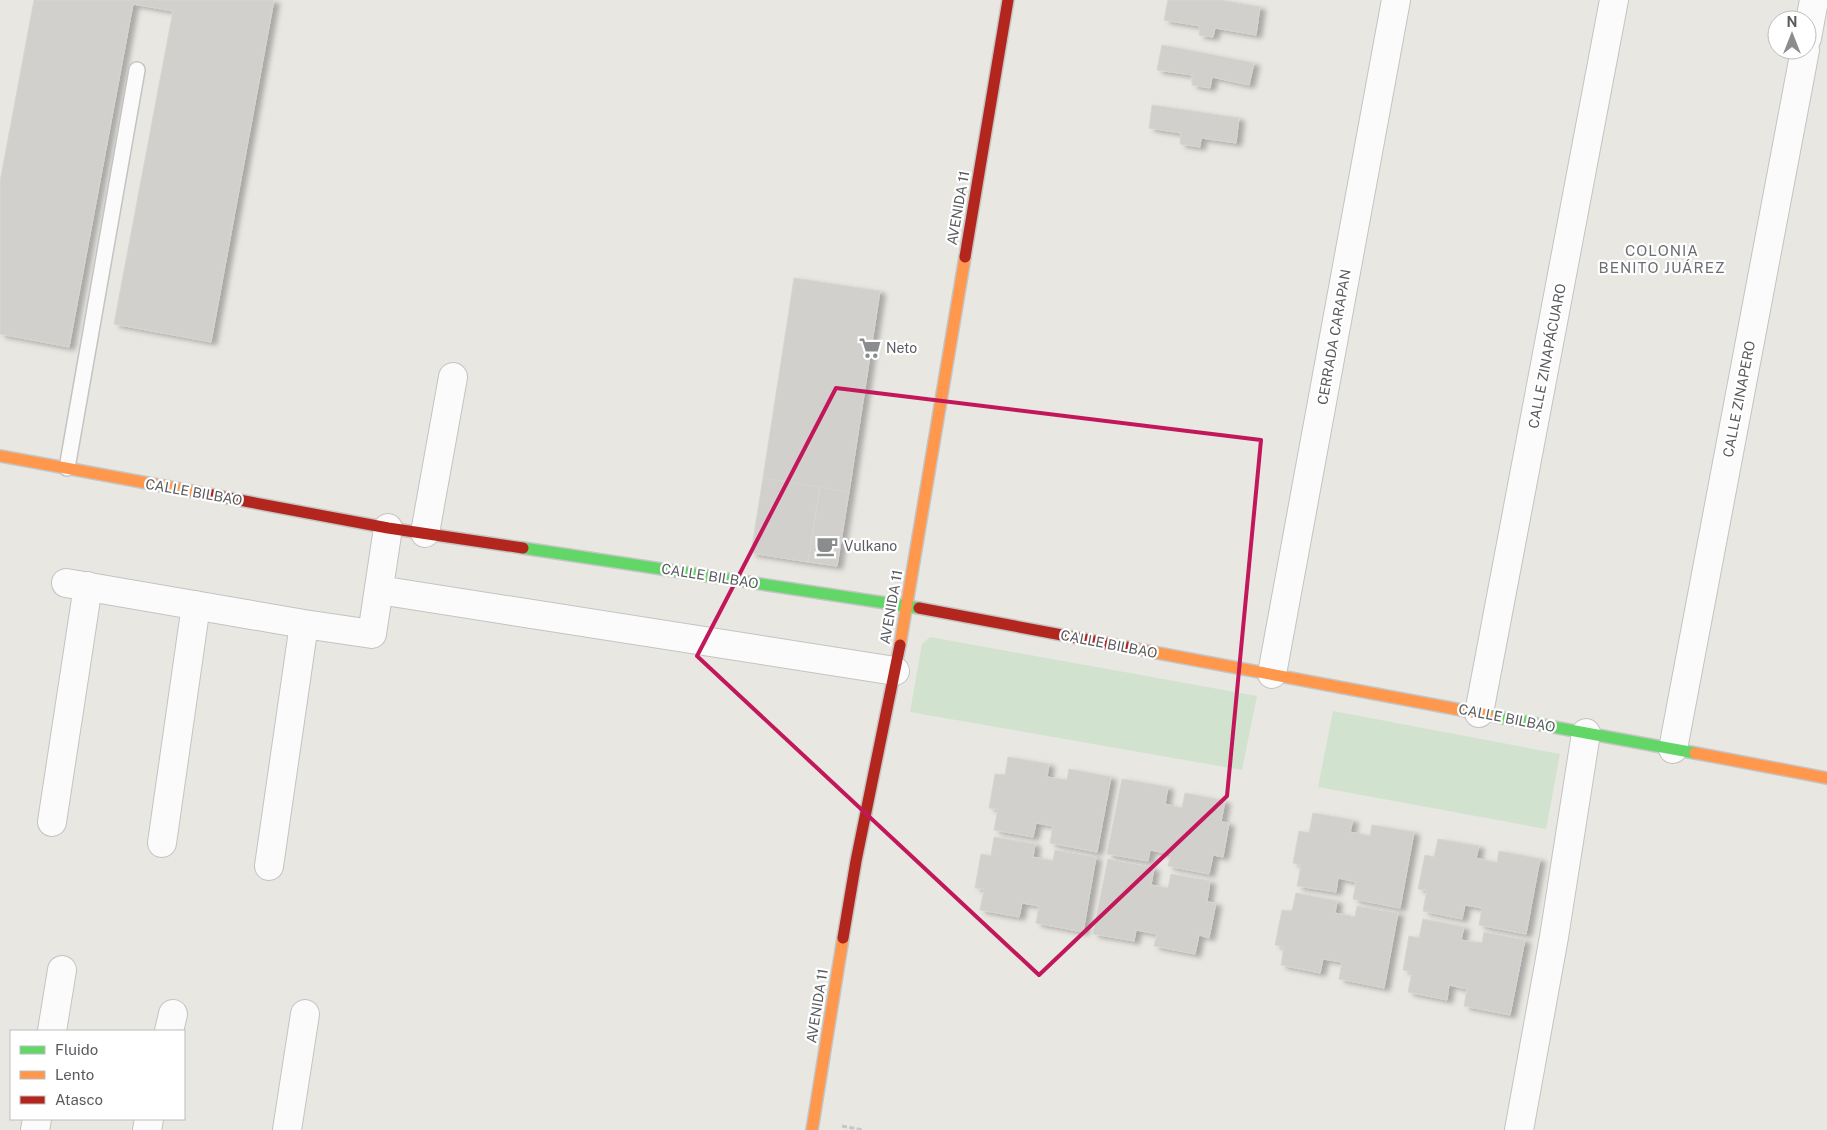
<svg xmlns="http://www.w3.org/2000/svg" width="1827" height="1130" viewBox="0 0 1827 1130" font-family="'Public Sans',sans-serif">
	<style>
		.green { fill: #d1e3cf }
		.building { fill: #d1d0cd; stroke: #d6d5d2; filter: url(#shadow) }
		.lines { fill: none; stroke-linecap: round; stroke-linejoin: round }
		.lane-casing { stroke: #c4c3c3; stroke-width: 18 }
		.street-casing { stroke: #c4c3c3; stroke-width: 30 }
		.fast-casing { stroke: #c4c5c4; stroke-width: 14 }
		.slow-casing { stroke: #c4c5c4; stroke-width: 14 }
		.jam-casing { stroke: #c4c5c4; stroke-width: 14 }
		.path { stroke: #c5c8c6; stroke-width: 3; stroke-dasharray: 5 2.5; stroke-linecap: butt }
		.lane { stroke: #fcfbfb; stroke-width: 15 }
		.street { stroke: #fcfbfb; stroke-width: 28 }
		.fast { stroke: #63d668; stroke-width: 11 }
		.slow { stroke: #ff974d; stroke-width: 11 }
		.jam { stroke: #b3261e; stroke-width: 11 }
		.marked { fill: none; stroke: #c2185b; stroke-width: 4; stroke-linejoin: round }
		.labels { text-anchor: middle; stroke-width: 4.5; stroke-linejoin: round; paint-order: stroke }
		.street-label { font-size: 14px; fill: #595b5f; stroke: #fff }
		.poi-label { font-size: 14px; fill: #595b5f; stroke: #fff; text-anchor: start }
		.neighbourhood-label { font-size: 15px; letter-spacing: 1px; fill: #6a6d71; stroke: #fff }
	</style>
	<defs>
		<filter id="shadow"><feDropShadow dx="5.5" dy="3" stdDeviation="2.5" flood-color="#0004"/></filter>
	</defs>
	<rect width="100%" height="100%" fill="#e8e7e2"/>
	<!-- green -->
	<path class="green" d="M930,637L1257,696L1242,770L910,712L922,644Z
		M1333,711L1560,754L1546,829L1318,787Z"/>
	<!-- building -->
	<path class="building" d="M34,0H274L211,342L114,324L173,11L133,4L69,347L0,334V182Z
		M1168,0H1220L1260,7L1256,35L1215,28L1213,37L1199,35L1200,26L1164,20Z
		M1162,45L1254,63L1249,85L1212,77L1210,88L1192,85V75L1157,70Z
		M1152,105L1239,118L1236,143L1201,138L1200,147L1180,144L1181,133L1149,128Z
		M794,278L880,291L849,492L763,478Z
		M763,478L820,487L808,562L751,553Z
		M820,487L849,492L837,566L808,562Z
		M1008,757L1049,764L1047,777L1067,780L1069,769L1111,777L1097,852L1050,843L1053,826L1036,823L1033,837L994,830L998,809L989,808L995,774L1005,775Z
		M1122,779L1168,787L1165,804L1182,808L1185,793L1225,801L1221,822L1229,823L1223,857L1213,855L1209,874L1168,866L1171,854L1150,850L1148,861L1107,854Z
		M1313,813L1353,820L1350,832L1370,836L1372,825L1414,832L1400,908L1353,899L1356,882L1338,878L1336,892L1297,886L1301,865L1293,863L1299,831L1309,833Z
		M994,837L1035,844L1033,857L1053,861L1055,850L1096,857L1083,932L1036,923L1039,906L1022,903L1019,917L980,910L984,889L975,888L981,854L991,856Z
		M1438,839L1479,846L1476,858L1497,863L1499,851L1540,859L1526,934L1479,925L1482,908L1465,905L1462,919L1423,911L1427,890L1418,889L1425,855L1434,857Z
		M1108,859L1154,868L1151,885L1168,888L1171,874L1210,881L1207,902L1216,903L1209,938L1199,935L1195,954L1154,946L1157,934L1136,930L1134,941L1093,934Z
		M1296,893L1337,901L1335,913L1355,917L1357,906L1398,913L1384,988L1339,979L1342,962L1323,959L1320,973L1281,965L1284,947L1275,945L1282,910L1292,911Z
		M1423,919L1464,927L1461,940L1482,943L1484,932L1525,940L1510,1015L1464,1006L1467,989L1449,985L1447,1000L1408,992L1412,972L1403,970L1409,936L1419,938Z"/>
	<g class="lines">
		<!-- lane casing -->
		<g class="lane-casing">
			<path id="lane" d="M67,468L137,70"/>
		</g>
		<!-- street casing -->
		<g class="street-casing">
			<path id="street" d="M1807,38L1814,0
				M425,533L453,377
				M66,583L304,624L372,634L388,528
				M379,590L895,671
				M1272,674L1396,0
				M1479,713L1614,0
				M1673,749L1805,50
				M52,822L88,586
				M162,843L196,605
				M269,866L304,624
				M52,1031L62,970
				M169,1031L173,1014
				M35,1130L37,1119
				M147,1130L149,1119
				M287,1130L305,1014
				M1519,1130L1554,937L1586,733"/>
		</g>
		<!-- fast casing -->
		<g class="fast-casing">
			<path id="fast" d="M523,548L919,608
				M1488,715L1695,753"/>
		</g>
		<!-- slow casing -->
		<g class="slow-casing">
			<path id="slow" d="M0,456L207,494
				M900,645L965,257
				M1131,648L1488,715
				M1695,753L1827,778
				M812,1130L843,938"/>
		</g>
		<!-- jam casing -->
		<g class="jam-casing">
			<path id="jam" d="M965,257L1008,0
				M207,494L388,528L523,548
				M919,608L1131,648
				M843,938L856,861L900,645"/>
		</g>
		<!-- path -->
		<path class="path" d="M842,1126L863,1130"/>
		<!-- lane -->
		<use href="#lane" class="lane"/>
		<!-- street -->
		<use href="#street" class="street"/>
		<!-- fast -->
		<use href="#fast" class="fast"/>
		<!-- slow -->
		<use href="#slow" class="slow"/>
		<!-- jam -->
		<use href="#jam" class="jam"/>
	</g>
	<!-- marked area -->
	<path class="marked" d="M836,388L1261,440L1227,796L1039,975L697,656Z"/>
	<!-- icons -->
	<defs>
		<g id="supermarket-bare" transform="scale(1.725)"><path d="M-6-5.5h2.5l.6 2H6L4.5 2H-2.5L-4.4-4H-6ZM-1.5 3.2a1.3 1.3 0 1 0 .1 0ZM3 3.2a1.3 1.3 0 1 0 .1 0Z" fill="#8b8c8d" stroke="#fff" stroke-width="2.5" paint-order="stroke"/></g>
		<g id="cafe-bare" transform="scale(1.725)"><path d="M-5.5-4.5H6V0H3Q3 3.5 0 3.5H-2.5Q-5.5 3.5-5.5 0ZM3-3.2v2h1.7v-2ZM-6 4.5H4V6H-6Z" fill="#8b8c8d" stroke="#fff" stroke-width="2.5" paint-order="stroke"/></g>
	</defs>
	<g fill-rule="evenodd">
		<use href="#supermarket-bare" x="870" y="348"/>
		<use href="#cafe-bare" x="827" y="546"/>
	</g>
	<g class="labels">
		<!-- street labels -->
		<g class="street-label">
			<text transform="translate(958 208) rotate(-80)" y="5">AVENIDA 11</text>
			<text transform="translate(1334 337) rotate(-80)" y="5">CERRADA CARAPAN</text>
			<text transform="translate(1547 356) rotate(-79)" y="5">CALLE ZINAPÁCUARO</text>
			<text transform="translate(1739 399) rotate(-79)" y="5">CALLE ZINAPERO</text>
			<text transform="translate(194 492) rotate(10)" y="5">CALLE BILBAO</text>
			<text transform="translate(710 576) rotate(9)" y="5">CALLE BILBAO</text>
			<text transform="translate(891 607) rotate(-80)" y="5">AVENIDA 11</text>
			<text transform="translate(1109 644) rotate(11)" y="5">CALLE BILBAO</text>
			<text transform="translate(1507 718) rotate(11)" y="5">CALLE BILBAO</text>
			<text transform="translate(817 1006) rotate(-81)" y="5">AVENIDA 11</text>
		</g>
		<!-- poi labels -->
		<g class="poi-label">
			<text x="886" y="353">Neto</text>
			<text x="844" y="551">Vulkano</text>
		</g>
		<!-- neighbourhood labels -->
		<g class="neighbourhood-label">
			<text x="1662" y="256">COLONIA<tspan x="1662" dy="17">BENITO JUÁREZ</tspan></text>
		</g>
	</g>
	<!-- legend -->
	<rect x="10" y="1030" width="175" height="90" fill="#ffffff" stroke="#bdbdbf"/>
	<rect x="20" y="1046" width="25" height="8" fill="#63d668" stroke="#bdbdbf"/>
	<text x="55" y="1055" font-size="15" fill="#595b5f">Fluido</text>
	<rect x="20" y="1071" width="25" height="8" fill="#ff974d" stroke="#bdbdbf"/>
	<text x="55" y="1080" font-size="15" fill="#595b5f">Lento</text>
	<rect x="20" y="1096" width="25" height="8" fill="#b3261e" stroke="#bdbdbf"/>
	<text x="55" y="1105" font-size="15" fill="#595b5f">Atasco</text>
	<!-- north arrow -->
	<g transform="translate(1792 35)"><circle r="24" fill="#ffffff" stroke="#bdbdbf"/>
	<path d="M0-4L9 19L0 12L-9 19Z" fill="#8b8c8d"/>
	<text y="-8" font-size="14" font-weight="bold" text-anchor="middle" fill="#595b5f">N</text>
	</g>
</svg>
